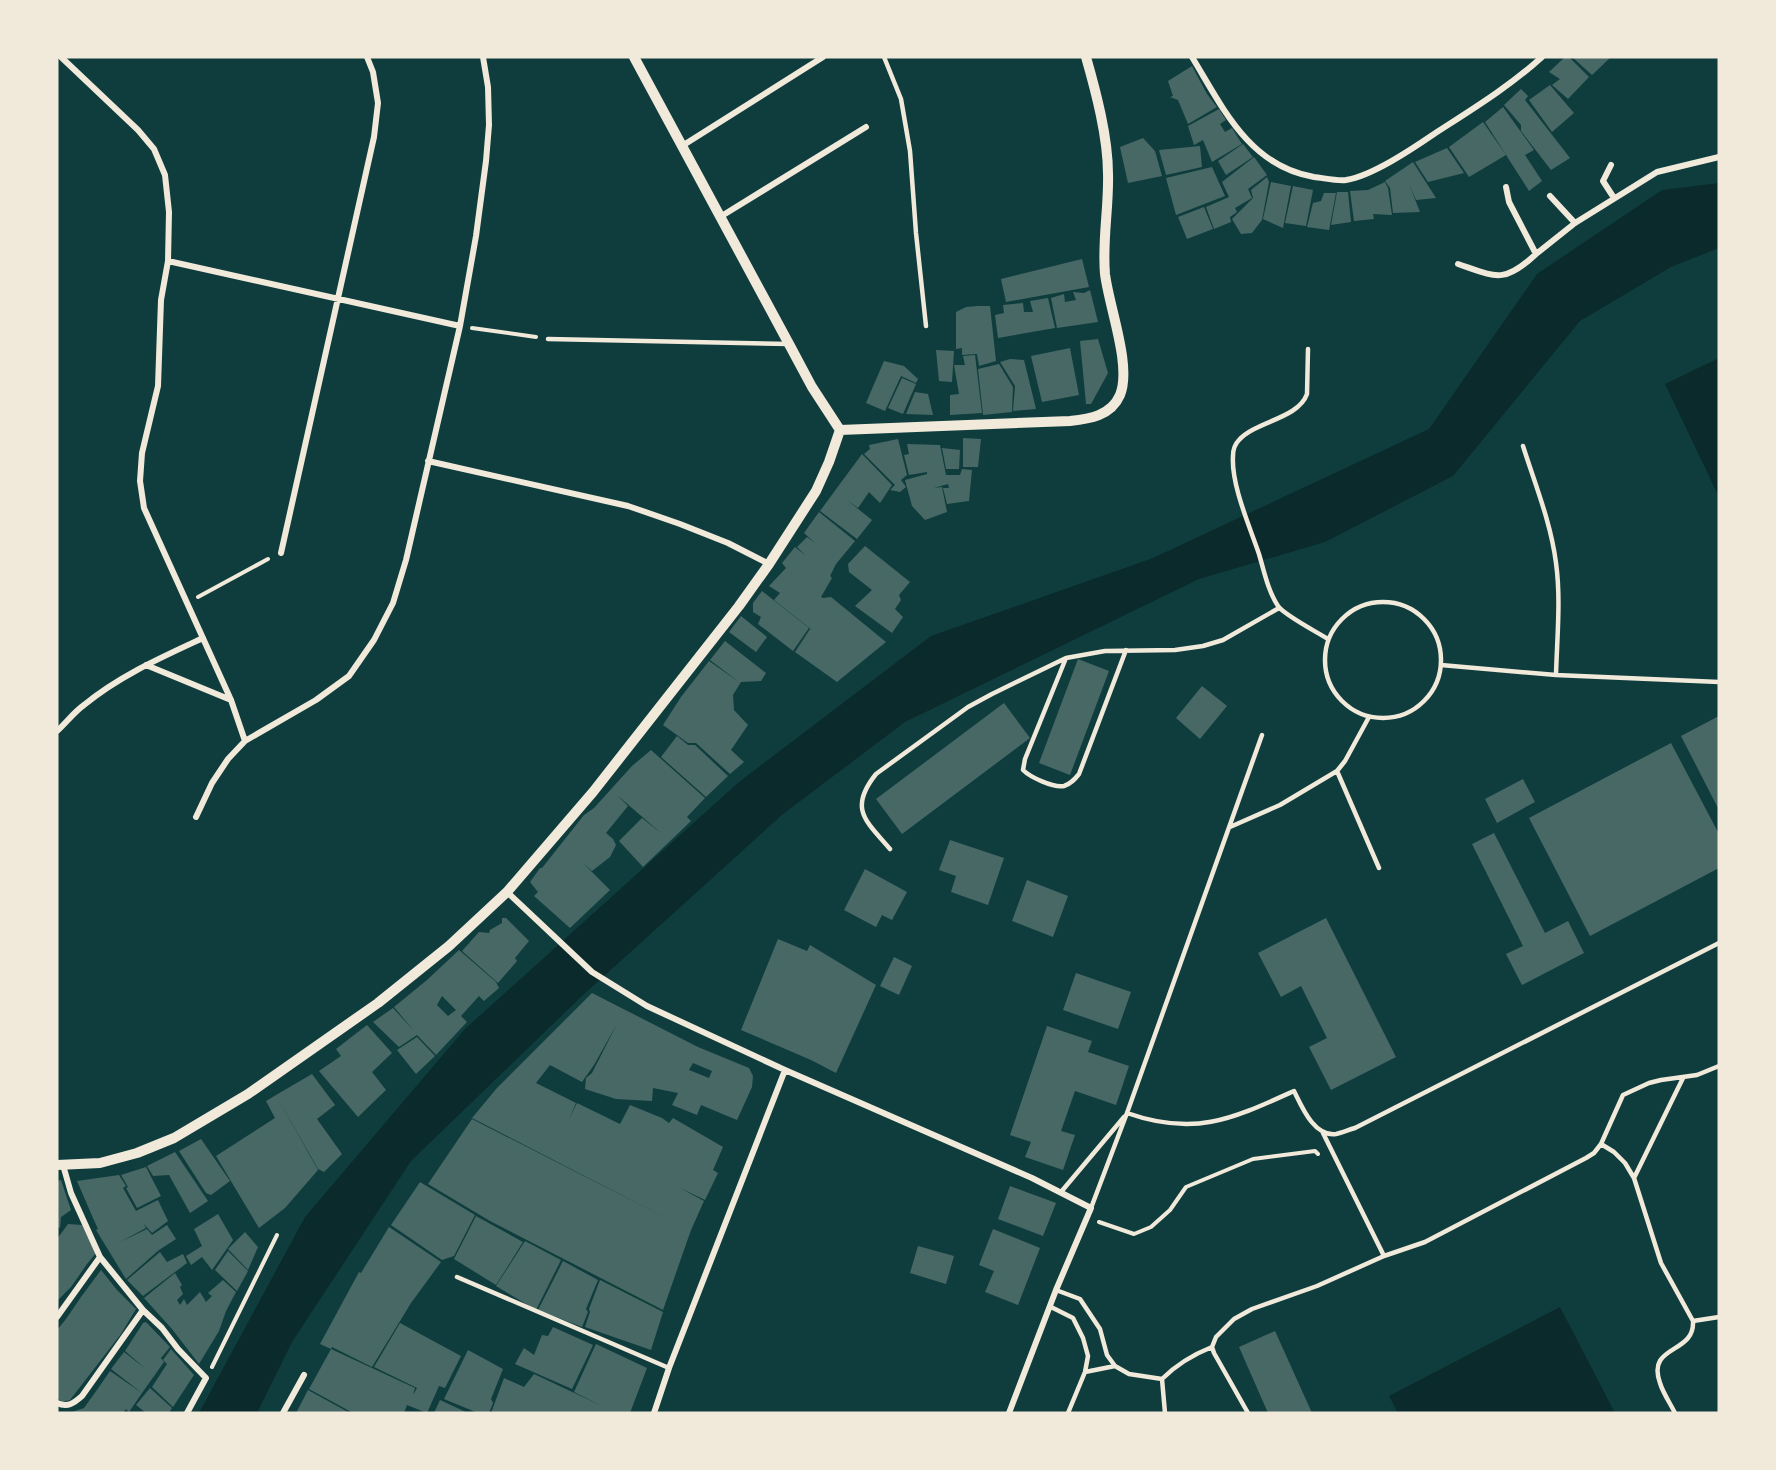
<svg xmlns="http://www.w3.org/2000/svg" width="1776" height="1470" viewBox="0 0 1776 1470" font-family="Figtree,sans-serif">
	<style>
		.water { fill: #0a2a2b }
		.building { fill: #486865; fill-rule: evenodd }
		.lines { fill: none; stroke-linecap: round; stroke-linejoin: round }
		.path { stroke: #f1e9da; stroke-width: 4 }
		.service { stroke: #f1e9da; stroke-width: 4.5 }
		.minor { stroke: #f1e9da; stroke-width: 6 }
		.tertiary { stroke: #f1e9da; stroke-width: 10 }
	</style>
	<rect width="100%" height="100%" fill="#0f3d3e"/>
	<!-- water -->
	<path class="water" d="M1719,183V248L1671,267L1580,321L1453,476L1325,542L1199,579L905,722L783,814L582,996L411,1161L292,1342L257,1413H199L305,1217L465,1029L739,782L931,636L1153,558L1429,429L1537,274L1662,190Z
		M1719,358V497L1665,384Z
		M1560,1307L1615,1413H1398L1389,1396Z"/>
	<!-- building -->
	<path class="building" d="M1565,57H1569L1589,77L1568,99L1552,85L1560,79L1549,72Z
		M1572,57H1611L1592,75Z
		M1192,66L1207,94L1217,107L1188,124L1178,100L1170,97L1173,96L1168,81Z
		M1550,85L1574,113L1552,132L1529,100Z
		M1521,89L1528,96L1525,100L1570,158L1551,170L1521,131V125L1504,105Z
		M1503,107L1534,150L1525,155L1542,181L1529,191L1485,122Z
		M1219,109L1226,120L1220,124L1225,132L1232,128L1242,144L1212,162L1203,140L1194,145L1188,126Z
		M1483,122L1506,155L1469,177L1449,147Z
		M1143,138L1155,151L1162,176L1128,183L1120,147Z
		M1243,144L1253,157L1226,175L1218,161Z
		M1200,146L1202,167L1166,175L1159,150Z
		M1447,148L1464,173L1428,182L1415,162Z
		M1254,157L1267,175L1248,189L1252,198L1235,208L1237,212L1230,217L1231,222L1214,229L1206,207L1229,197L1222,182Z
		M1413,162L1436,198L1416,200L1409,184L1420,212L1393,213L1390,188L1385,181Z
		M1212,167L1225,196L1176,215L1166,178Z
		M1267,177L1269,182L1262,220L1252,233L1241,234L1232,219L1253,198L1251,190Z
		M1271,182L1291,186L1283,228L1263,219Z
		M1385,182L1388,188L1392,215L1373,214L1374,219L1354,221L1350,191L1368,190Z
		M1293,186L1313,190L1306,226L1285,223Z
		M1337,192H1348L1351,222L1331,225Z
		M1324,193H1336L1329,230L1307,227L1313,203L1321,201Z
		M1204,207L1213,229L1187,239L1178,217Z
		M1082,259L1089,287L1006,302L1001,279Z
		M1090,290L1098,322L1057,328L1051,298L1064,294L1065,302L1076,300L1073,292L1084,293Z
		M1048,298L1055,328L998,338L995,315L1004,313L1003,305L1023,303L1024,312H1033L1030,301Z
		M978,306H990L996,361L979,366L977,354L962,355V348L956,349V312L966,307Z
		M1098,339L1108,373L1091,404H1086L1080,341Z
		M1070,348L1079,395L1042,402L1031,356Z
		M936,350L954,351L952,382L939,381Z
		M975,355L982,413L950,415V395L959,394L954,365H965L963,356Z
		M1010,359L1024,360L1036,409L1013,411L1015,386L1000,362Z
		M884,361L904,366L918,379L916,383L901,376L885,411L866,403Z
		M999,364L1013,387L1012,412L983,415L978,369Z
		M902,378L916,384L903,414L888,408Z
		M915,392L928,394L933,415L906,414Z
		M963,438L981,439L978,467H963Z
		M898,439L907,475L901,480L906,487L900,492L890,490L895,485L864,454L870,449L869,445Z
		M907,444L940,445L946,475H960L962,469L972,470L969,501L947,504L943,488H949L948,484L934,488L942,487L947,512L925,520L912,506L905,480L927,474V472L909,475L904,455L909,454Z
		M942,448L960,450L959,469H946Z
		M862,454L892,485L880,503L869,492L858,508L847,500L872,520L857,539L820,511Z
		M819,512L855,541L836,564L830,576L832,578L821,597L823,598L831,597L886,642L837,682L795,652L810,629L812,630L774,600L780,593L769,586L786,568L782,563L795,547L806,556L797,547L807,537L815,543L804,533Z
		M865,546L910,582L899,595L901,600L895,609L903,617L892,633L855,606L872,590L849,572L848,564Z
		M762,591L809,628L793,651L758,624L761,617L753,612V603Z
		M741,616L767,637L756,652L729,632Z
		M725,641L766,673L761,681L741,682L733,695L734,710L748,725L731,750L744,762L730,774L696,743H688L663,725L681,697L709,661L739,682L710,660Z
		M1078,659L1109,671L1070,775L1039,763Z
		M1202,686L1227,706L1200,739L1176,718Z
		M1004,703L1030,738L902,834L876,799Z
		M1719,716V810L1681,736Z
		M677,736L688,745H695L728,776L706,797L661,757Z
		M1671,743L1719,834V868L1590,936L1529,818Z
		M651,750L705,798L687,817L691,821L643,867L619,841L642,818L662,834L617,795L628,806L606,833L613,839L616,845L610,857L592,871L583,863L610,890L570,928L534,896L538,892L530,882L540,868H542L584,815L594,808L632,766Z
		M1523,779L1535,802L1497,823L1485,799Z
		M1494,833L1545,933L1568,921L1584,953L1522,985L1506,954L1523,946L1472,844Z
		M950,840L1004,858L988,905L951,892L956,876L939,870Z
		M865,869L907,892L892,920L882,915L876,927L844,910Z
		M1027,880L1068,896L1053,937L1012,921Z
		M502,918H506L529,941L515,958L517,961L498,983L462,951L479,932L489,933L490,930L502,923Z
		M1326,918L1396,1057L1331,1090L1309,1047L1327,1038L1301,986L1281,997L1258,953Z
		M778,939L807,951L810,945L876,985L836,1073L811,1060L741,1030Z
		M459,950L496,982L499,988L484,1001L479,996L461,1016L467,1022L436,1055L417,1035L399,1047L373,1022L393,1008L414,1031L394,1007L427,980ZM442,996L456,1010L448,1016L437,1005Z
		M894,957L912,966L899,995L880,986Z
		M1076,973L1131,992L1118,1029L1063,1010Z
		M592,993L698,1047L749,1068L753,1076L752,1087L737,1120L701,1105L697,1115L672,1105L678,1093L653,1088L652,1101L616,1099L585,1089L586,1078L592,1073L617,1024L594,1065L582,1082L550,1065L536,1083L576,1103L569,1119L577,1103L620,1124L630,1105L662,1118L669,1123L673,1118L723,1147L713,1170L718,1173L705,1200L680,1188L704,1201L691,1230L663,1310L490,1221L428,1184L472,1119L670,1220L472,1118L497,1088ZM693,1063L712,1071L709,1078L689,1070Z
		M367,1025L392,1053L372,1072L386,1090L358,1117L319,1071L341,1056L336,1049Z
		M1047,1026L1092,1041L1088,1052L1129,1066L1116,1105L1075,1091L1061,1131L1075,1135L1063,1170L1025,1157L1031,1142L1010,1135Z
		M417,1037L435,1056L416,1074L397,1050Z
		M312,1074L335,1105L317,1119L342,1154L324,1172L318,1169L276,1095Z
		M276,1095L318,1170L285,1208L259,1228L216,1156L275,1118L266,1101Z
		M201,1139L230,1181L211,1195L206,1193L179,1151Z
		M175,1152L208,1201L190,1213L169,1175L153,1176L147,1166Z
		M146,1167L161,1196L137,1208L126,1188L128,1187L121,1175Z
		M119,1175L126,1186L123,1188L136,1211L158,1200L168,1221L152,1233L144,1224L146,1228L120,1242L147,1229L152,1235L167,1225L176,1239L159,1250L126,1279L96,1230L98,1229L93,1218L77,1181Z
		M61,1180L71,1210L61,1217L60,1228L57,1227V1181Z
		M420,1182L475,1215L454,1256L442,1260L391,1225Z
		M1010,1186L1056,1203L1043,1236L998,1219Z
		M218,1214L233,1240L212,1270L202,1257L191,1265L186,1256L202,1246L194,1229Z
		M476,1216L523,1242L496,1285L454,1259Z
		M68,1224L82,1225L96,1253L87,1264L71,1287L57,1301V1239Z
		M389,1227L441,1262L411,1303L372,1367L332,1347L331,1349L320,1344L359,1272L361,1273Z
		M993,1229L1040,1248L1018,1305L985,1292L994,1271L979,1265Z
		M245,1232L258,1247L248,1270L228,1249Z
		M525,1241L561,1260L536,1310L496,1286Z
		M918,1246L954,1256L946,1284L910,1273Z
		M228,1251L248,1271L237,1291L215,1270Z
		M160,1252L167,1262L183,1254L187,1263L143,1296L127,1280Z
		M563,1261L598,1280L586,1309L588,1312L582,1327L538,1310Z
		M101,1270L117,1290L136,1309L121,1334L70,1400L62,1402L57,1398V1330L66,1319L81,1297Z
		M175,1273L182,1285L180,1287L183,1294L177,1300L180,1305L184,1299L187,1305L200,1292L206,1302L212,1296L208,1293L223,1280L236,1292L226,1311L219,1331L199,1364L172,1329L144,1298Z
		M600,1280L663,1312L651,1350L585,1327L590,1312L589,1309Z
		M146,1322L170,1347L161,1358L160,1357L164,1362L142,1393L111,1369L124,1352L146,1369L125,1351L143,1323Z
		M400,1323L461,1356L445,1388L439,1386L427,1413L407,1405L404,1413H353L309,1389L331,1349L415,1388L413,1395L417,1388L374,1367Z
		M553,1327L593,1345L572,1389L515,1364L524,1348L534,1355L542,1335L548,1336Z
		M1275,1331L1312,1413H1268L1239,1347Z
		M596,1344L647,1368L630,1413H491L504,1378L524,1387L534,1374L602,1406L574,1392Z
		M171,1349L194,1375L173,1407L152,1387L167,1364L163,1360Z
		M468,1350L503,1369L491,1399L493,1403L489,1413H478L444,1399Z
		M110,1371L142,1393L129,1412L126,1409L123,1413H69L84,1408L99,1387L110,1397L99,1387Z
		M150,1388L172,1408L169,1413H146L136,1405Z
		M308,1390L350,1413H296Z
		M440,1400L468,1413H434Z"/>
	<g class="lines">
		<!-- path -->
		<path class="path" d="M472,328L536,337
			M198,597L268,559
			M1099,1222L1134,1234L1151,1227L1170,1210L1186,1187L1253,1159L1315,1151L1318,1154
			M212,1367L277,1235"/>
		<!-- service -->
		<path class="service" d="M884,57L901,99L910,151L916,233L926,326
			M548,339L789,344
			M1308,349L1307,394C1298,419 1256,421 1239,440C1235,444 1233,451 1233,456C1231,485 1250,527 1259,554C1264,571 1268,591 1278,606C1284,615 1317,632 1328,639
			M1523,446C1535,484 1551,523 1556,563C1561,599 1557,638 1556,675
			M1325 660a58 58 0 1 1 116 0a58 58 0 1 1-116 0Z
			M1066,658L1025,759L1023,770C1030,777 1053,788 1064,786C1071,784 1075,779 1079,774L1126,650
			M1441,665L1556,675L1719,682
			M1337,771L1379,868
			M1230,827L1280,805L1337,771L1345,761L1369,717
			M890,849C866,821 848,809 876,774L968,707L992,694L1066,658L1105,651L1175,650L1203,646L1223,640L1279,608
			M1127,1113C1195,1137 1232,1119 1294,1091C1302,1107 1314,1137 1336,1134C1342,1133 1348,1130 1355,1128L1719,943
			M1323,1133L1384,1256L1425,1242L1586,1158L1594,1153L1601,1144L1623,1095L1649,1083L1661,1080L1697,1075L1719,1066
			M1601,1144L1614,1152L1625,1163L1634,1178L1661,1263L1693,1321C1695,1355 1646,1344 1660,1383C1663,1393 1670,1403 1675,1413
			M1634,1178L1683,1078
			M1061,1192L1124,1117
			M1091,1208L1127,1113L1262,735
			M457,1277L669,1368
			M1056,1290L1080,1299L1100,1329L1107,1355L1115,1366L1129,1374L1162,1379C1177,1364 1192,1355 1212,1347L1214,1353L1248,1413
			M1051,1307L1073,1318L1083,1338L1088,1356L1085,1372L1068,1413
			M1693,1321L1719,1317
			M1212,1347L1216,1337L1234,1319L1252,1309L1317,1286L1384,1256
			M1085,1372L1115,1366
			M1162,1379L1165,1413"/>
		<!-- minor -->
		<path class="minor" d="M61,57L138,130L154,149L165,175L169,212L168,261L161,300L158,386L142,453L140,481L144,508L231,700L245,741
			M1192,57C1223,108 1249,166 1314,177C1324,178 1336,181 1346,180C1372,176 1412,149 1434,134C1471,110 1509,87 1542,57
			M682,146L823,57
			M1611,165L1603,181L1614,198
			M1506,187L1509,202L1536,254L1575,223L1657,172L1719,157
			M1550,196L1575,223
			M720,217L866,127
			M168,261L460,326
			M1458,264C1496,277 1504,284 1536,254
			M428,461L628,506L680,524L728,543L769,564
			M281,553L374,137L378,103L373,72L367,57
			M146,665L231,700
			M57,731C66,723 74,712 84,705C119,676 162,657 203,638
			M196,817L212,783L228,759L245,741L316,700L349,676L374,640L393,603L406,560L460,326L476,236L486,161L489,125L488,87L483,57
			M507,892L592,972L647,1006L785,1070L1032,1178L1091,1208L1056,1290L1009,1413
			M63,1165L71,1193L100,1257L143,1310L162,1328L178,1349L206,1378L187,1413
			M57,1317L100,1257
			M57,1403C68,1408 74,1403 82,1396L143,1310
			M283,1413L304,1375
			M654,1413L669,1368L785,1070"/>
		<!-- tertiary -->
		<path class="tertiary" d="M634,57L789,344L812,387L840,430
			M840,430L1070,421C1089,419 1111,416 1120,395C1132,366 1109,307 1105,274C1102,241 1109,207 1108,174C1108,137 1096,92 1086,57
			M57,1165L100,1163L137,1153L174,1138L248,1094L378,1003L449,946L507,892L593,792L739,606L769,564L816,491L829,462L840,430"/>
	</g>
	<!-- border -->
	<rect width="1776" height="1470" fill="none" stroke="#f1e9da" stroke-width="117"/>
</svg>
